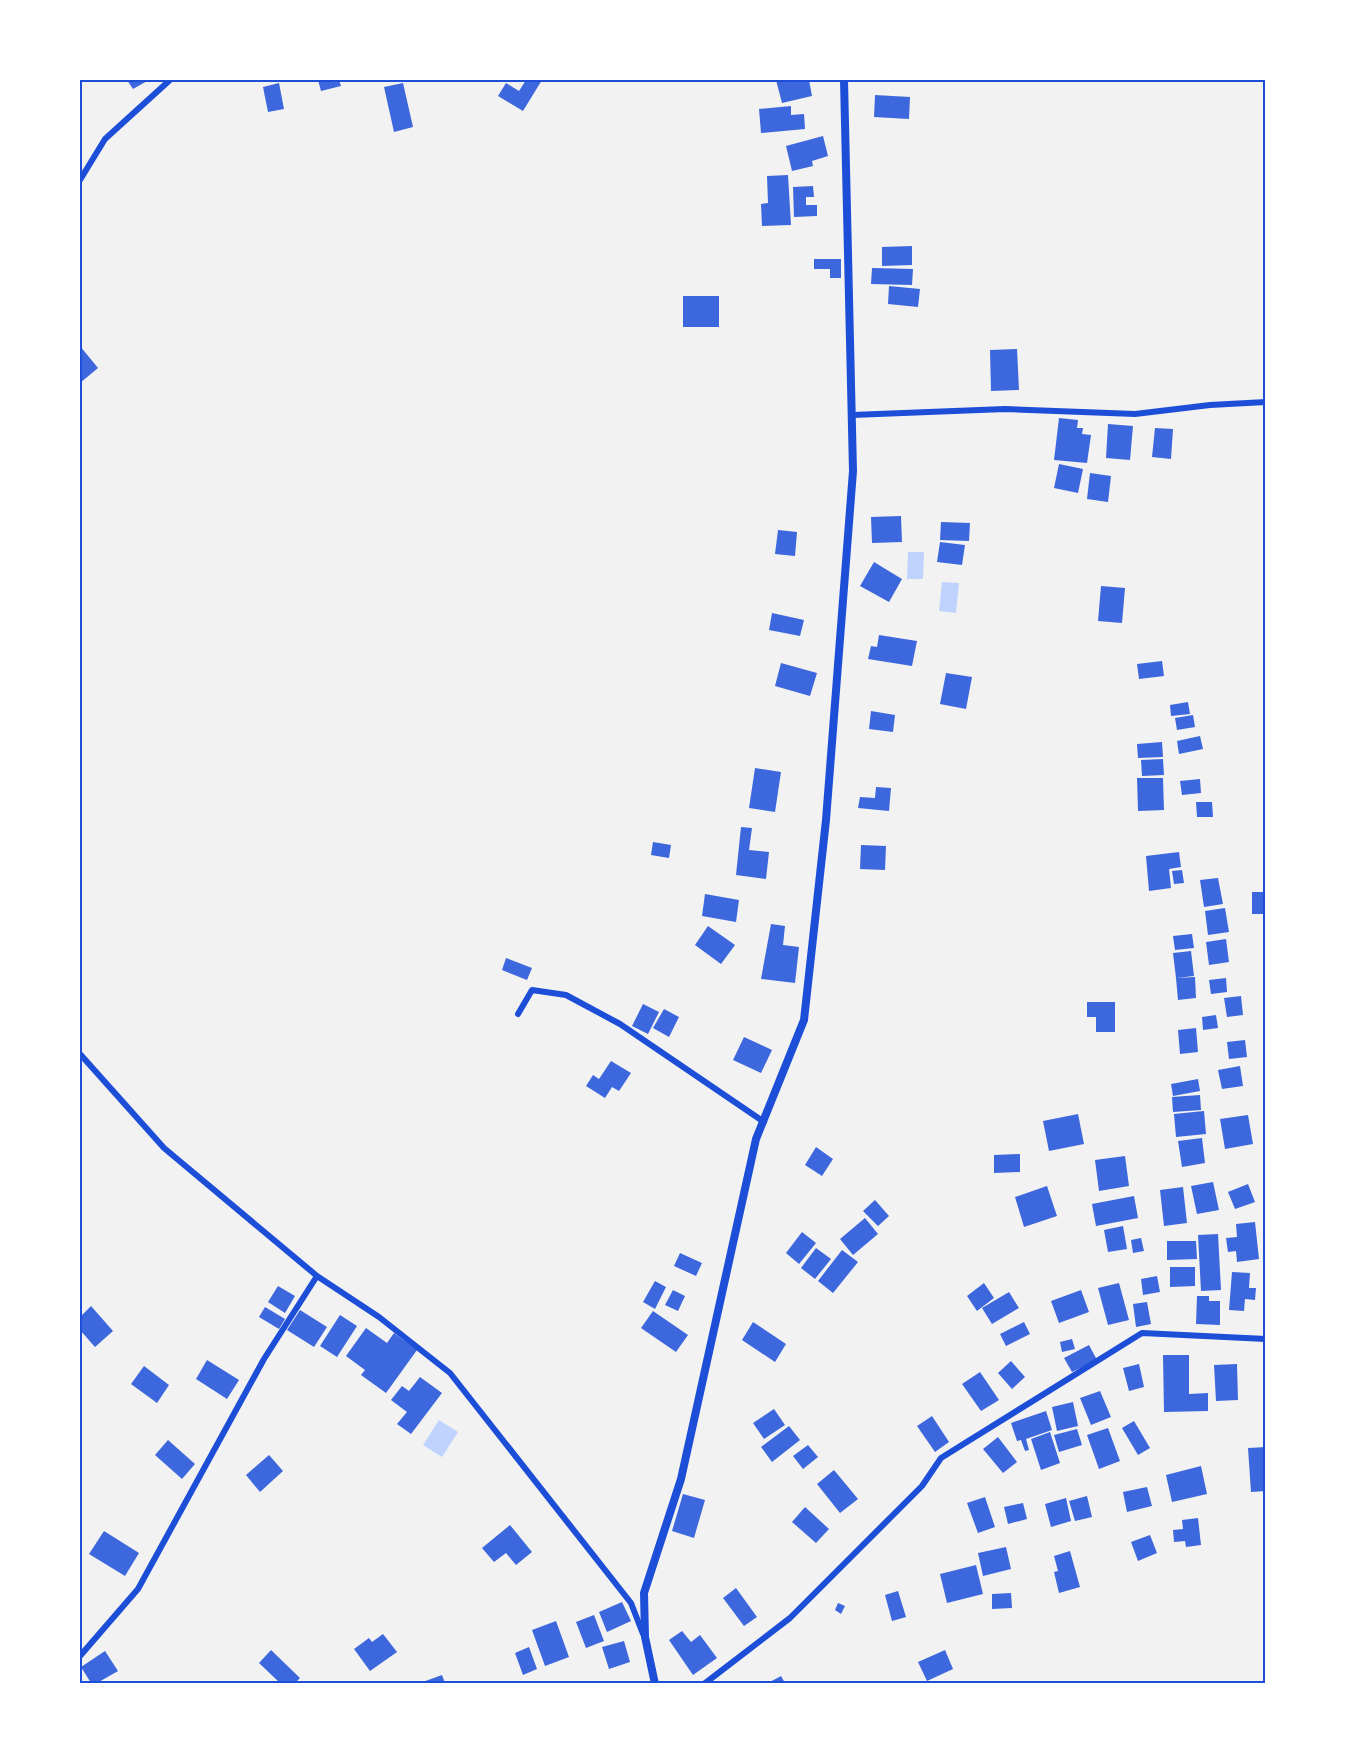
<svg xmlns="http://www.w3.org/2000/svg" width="1345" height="1763" viewBox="0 0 1345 1763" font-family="Helvetica,sans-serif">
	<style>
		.water { fill: #bfd3fe }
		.building { fill: #3d67dc }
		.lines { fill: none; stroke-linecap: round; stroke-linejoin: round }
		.minor { stroke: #1d4ed8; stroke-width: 6 }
		.tertiary { stroke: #1d4ed8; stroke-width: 8 }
		.neatline { fill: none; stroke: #1d4ed8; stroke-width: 2 }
	</style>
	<rect width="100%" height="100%" fill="#f2f2f2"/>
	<!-- water -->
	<path class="water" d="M908,552H924L923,579H907Z
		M942,582L959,583L956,613L939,611Z
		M439,1420L458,1432L442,1457L423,1445Z"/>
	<!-- building -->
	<path class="building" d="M127,80H149L133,89Z
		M318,80H339L341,86L321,91Z
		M526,80H542L523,111L498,96L506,83L519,91Z
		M776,80H809L812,96L782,103Z
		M279,83L284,109L268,112L263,87Z
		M403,83L413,127L394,132L384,87Z
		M875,95L910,97L909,119L874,117Z
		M791,106V115L804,114L805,129L761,133L759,109Z
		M823,136L828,156L812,161L813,166L792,171L786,146Z
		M788,175L791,225L762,226L761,204L768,203L767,176Z
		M813,186L814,197H806V205H817V216L794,217L793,187Z
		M912,246V265L882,266V247Z
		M814,259H841V278H830V269H814Z
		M872,268L913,269L912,285L871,284Z
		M889,286L920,289L918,307L888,304Z
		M683,296H719V327H683Z
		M80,346L98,368L80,383Z
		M1017,349L1019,390L991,391L990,350Z
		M1059,418L1078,420L1077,428H1083L1082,434L1091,435L1087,463L1054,460Z
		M1108,424L1133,426L1130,460L1106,458Z
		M1155,428L1173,429L1171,459L1152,457Z
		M1059,464L1083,469L1078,493L1054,488Z
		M1090,473L1111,476L1108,502L1087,499Z
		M901,516L902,542L872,543L871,517Z
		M941,522L970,523L969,541L940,540Z
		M778,530L797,532L795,556L775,554Z
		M940,542L965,545L962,565L937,562Z
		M874,562L902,579L889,602L860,586Z
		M1101,586L1125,588L1122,623L1098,621Z
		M772,613L804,620L800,636L769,630Z
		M879,635L917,641L912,666L868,659L871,646L877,647Z
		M1162,661L1164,676L1139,679L1137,664Z
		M781,663L817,673L810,696L775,686Z
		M946,673L972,677L966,709L940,704Z
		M1188,702L1190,714L1171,716L1170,705Z
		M871,711L895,715L893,732L869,729Z
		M1193,715L1195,727L1177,730L1175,718Z
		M1200,736L1203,749L1179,754L1177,741Z
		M1162,742L1163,757L1138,758L1137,744Z
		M1163,759L1164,775L1142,776L1141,760Z
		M755,768L781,772L775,812L749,808Z
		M1137,778H1163L1164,810L1138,811Z
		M1200,779L1201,793L1182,795L1180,781Z
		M876,787L891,788L889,811L858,808L860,797L875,798Z
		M1196,802H1212L1213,817H1197Z
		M741,827L752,828L749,850L769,852L766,879L736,875Z
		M653,842L671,845L669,858L651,855Z
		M861,845L886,846L885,870L860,869Z
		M1179,852L1181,867L1169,869L1171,888L1149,891L1146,856Z
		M1182,870L1184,883L1174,884L1172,871Z
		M1218,878L1223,904L1204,907L1200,880Z
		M1252,892H1266V914H1252Z
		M705,894L739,900L736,922L702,916Z
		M1225,908L1229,932L1208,935L1205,911Z
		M771,924L785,926L783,945L799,947L795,983L761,979Z
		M708,926L735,945L721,964L695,945Z
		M1192,934L1194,948L1175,950L1173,936Z
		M1226,939L1229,962L1209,965L1206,942Z
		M1191,951L1194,976L1176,978L1173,953Z
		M506,958L532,968L527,980L502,970Z
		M1195,977L1196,998L1178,1000L1176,978Z
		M1226,978L1227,992L1211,994L1209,980Z
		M1241,996L1243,1015L1227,1017L1224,998Z
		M1087,1002H1115V1032H1096V1017H1087Z
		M643,1004L659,1012L648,1034L632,1026Z
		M664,1009L679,1017L669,1037L653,1028Z
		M1216,1015L1218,1028L1203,1030L1202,1017Z
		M1196,1028L1198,1052L1180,1054L1178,1030Z
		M744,1037L772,1050L761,1073L733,1060Z
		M1245,1040L1247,1057L1229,1059L1227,1042Z
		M611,1061L631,1073L619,1091L612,1087L605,1098L586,1086L593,1075L599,1079Z
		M1240,1066L1243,1086L1222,1089L1218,1070Z
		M1198,1079L1200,1091L1173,1096L1171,1084Z
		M1200,1095L1201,1110L1173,1112L1172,1097Z
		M1204,1111L1206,1134L1176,1137L1174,1114Z
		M1078,1114L1084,1144L1049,1151L1043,1121Z
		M1248,1115L1253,1144L1225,1149L1220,1119Z
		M1202,1138L1205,1163L1182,1167L1178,1141Z
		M816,1147L833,1159L822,1176L805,1165Z
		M1020,1154V1172L994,1173V1155Z
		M1125,1156L1129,1186L1099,1191L1095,1160Z
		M1213,1182L1219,1210L1197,1214L1191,1186Z
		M1248,1184L1255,1202L1235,1209L1228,1192Z
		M1047,1186L1057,1216L1024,1227L1015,1197Z
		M1183,1187L1187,1223L1164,1226L1160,1190Z
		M1134,1196L1138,1218L1096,1226L1092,1204Z
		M875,1200L889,1216L878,1226L863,1211Z
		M865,1218L878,1234L853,1255L840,1239Z
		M1255,1222L1259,1259L1237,1262L1236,1251L1228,1252L1226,1238L1237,1237L1236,1224Z
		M1123,1226L1127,1249L1108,1252L1104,1230Z
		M802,1232L816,1243L799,1264L786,1253Z
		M1218,1234L1221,1290L1201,1291L1198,1235Z
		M1141,1238L1144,1251L1133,1253L1131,1240Z
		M1167,1241H1196L1197,1259L1167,1260Z
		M816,1248L831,1259L815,1279L801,1268Z
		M842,1250L858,1262L833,1293L818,1281Z
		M680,1253L702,1263L696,1276L674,1266Z
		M1170,1267H1195V1286L1170,1287Z
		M1232,1272L1250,1273L1249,1288H1256L1255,1300L1245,1299L1244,1311L1229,1310Z
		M1157,1276L1160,1292L1143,1295L1141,1279Z
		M655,1281L666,1287L655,1309L643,1302Z
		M984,1283L994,1298L977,1311L967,1296Z
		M1119,1283L1129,1320L1108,1325L1098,1288Z
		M278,1286L295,1296L285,1313L268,1302Z
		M673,1290L685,1296L678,1311L665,1305Z
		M1081,1290L1089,1312L1059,1323L1051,1301Z
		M1009,1292L1019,1308L992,1324L982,1308Z
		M1197,1296H1209V1301H1220V1325L1196,1324Z
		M1147,1302L1151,1324L1136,1327L1133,1304Z
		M91,1306L113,1331L95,1347L80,1330V1317Z
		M265,1307L285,1319L279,1329L259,1317Z
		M300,1310L327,1327L314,1347L287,1330Z
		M653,1311L688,1335L676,1352L641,1328Z
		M340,1315L357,1326L337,1357L320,1346Z
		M753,1322L786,1344L775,1362L742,1340Z
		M1024,1322L1030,1334L1006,1346L1000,1334Z
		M366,1328L387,1343L394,1333L417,1350L386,1393L361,1375L365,1370L346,1356Z
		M1072,1339L1075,1349L1062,1352L1060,1342Z
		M1089,1345L1097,1360L1072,1372L1064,1358Z
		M1163,1355H1189V1394L1208,1393V1411L1164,1412Z
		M207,1360L239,1380L227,1399L196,1379Z
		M1011,1361L1025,1377L1012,1389L998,1373Z
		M1139,1364L1144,1387L1129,1391L1123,1368Z
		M1237,1364L1238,1400L1216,1401L1214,1365Z
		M144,1366L169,1385L157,1403L131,1384Z
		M980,1372L999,1400L981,1411L962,1384Z
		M420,1377L442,1393L411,1434L397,1424L407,1412L391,1400L402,1386L409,1391Z
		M1100,1391L1111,1417L1091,1425L1080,1398Z
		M1073,1402L1078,1426L1057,1431L1052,1407Z
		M774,1409L785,1425L764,1439L753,1423Z
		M1046,1411L1052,1430L1026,1439L1029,1450L1025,1451L1021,1440L1017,1441L1011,1423Z
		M932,1416L949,1442L935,1452L917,1426Z
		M1134,1421L1150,1448L1138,1455L1122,1428Z
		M789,1426L800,1440L772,1462L761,1447Z
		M1108,1428L1120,1461L1099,1469L1087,1435Z
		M1077,1429L1082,1445L1059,1452L1054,1435Z
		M1050,1432L1060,1463L1041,1470L1031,1439Z
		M998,1437L1017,1462L1003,1473L983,1449Z
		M168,1440L195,1464L182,1479L155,1455Z
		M808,1445L818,1457L803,1469L793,1456Z
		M1266,1447V1491L1251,1492L1248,1448Z
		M269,1455L283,1471L260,1492L246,1475Z
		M1201,1466L1207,1494L1172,1502L1166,1475Z
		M834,1470L858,1499L840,1513L817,1484Z
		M1147,1487L1152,1506L1127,1512L1123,1492Z
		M683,1494L705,1500L694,1538L672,1531Z
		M1087,1496L1092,1517L1075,1521L1069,1501Z
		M985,1497L995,1527L978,1533L967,1503Z
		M1066,1498L1071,1521L1051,1527L1045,1504Z
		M1023,1503L1027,1519L1008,1524L1004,1507Z
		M805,1507L829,1529L816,1543L792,1522Z
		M1198,1518L1201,1545L1186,1547L1185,1541L1174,1542L1173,1530L1183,1529L1182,1520Z
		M510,1525L532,1552L516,1565L506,1553L494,1562L482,1548Z
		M104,1531L139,1553L125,1576L89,1554Z
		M1150,1535L1157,1553L1138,1561L1131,1542Z
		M1006,1547L1011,1569L983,1576L978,1553Z
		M1070,1551L1080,1587L1059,1593L1054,1572L1058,1571L1054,1556Z
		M976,1565L983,1594L947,1603L940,1574Z
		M736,1588L757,1617L744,1626L723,1598Z
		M898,1591L906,1617L892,1621L885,1595Z
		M1011,1593L1012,1608L992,1609V1594Z
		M622,1602L631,1621L607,1632L599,1612Z
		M838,1603L845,1606L841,1614L835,1610Z
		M594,1615L604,1641L586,1648L576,1622Z
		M556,1621L569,1657L545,1666L532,1630Z
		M682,1631L691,1642L700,1635L717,1658L693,1675L669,1640Z
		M383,1634L397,1652L370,1671L354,1649L369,1638L372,1642Z
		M624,1641L630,1662L609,1669L602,1647Z
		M529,1647L537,1669L523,1675L515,1653Z
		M271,1650L300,1678L295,1683H280L259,1663Z
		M945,1650L953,1669L927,1681L918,1662Z
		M105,1651L118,1671L97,1683H91L81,1667Z
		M442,1675L445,1683H420Z
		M781,1676L785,1683H768Z"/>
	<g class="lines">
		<!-- minor -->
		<path class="minor" d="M80,180L105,139L170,80
			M852,415L1005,409L1135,414L1210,405L1266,402
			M518,1014L532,990L566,995L620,1024L764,1122
			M80,1054L164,1148L317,1276L379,1317L450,1373L631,1603L643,1634
			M80,1656L138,1589L264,1359L317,1276
			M704,1684L790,1618L922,1486L941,1458L1142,1333L1266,1339"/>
		<!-- tertiary -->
		<path class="tertiary" d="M655,1684L645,1637L644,1593L681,1479L756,1139L804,1020L826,820L853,471L844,80"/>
	</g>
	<!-- border -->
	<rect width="1345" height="1763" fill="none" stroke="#ffffff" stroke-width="162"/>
	<rect x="81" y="81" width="1183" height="1601" class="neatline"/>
</svg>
